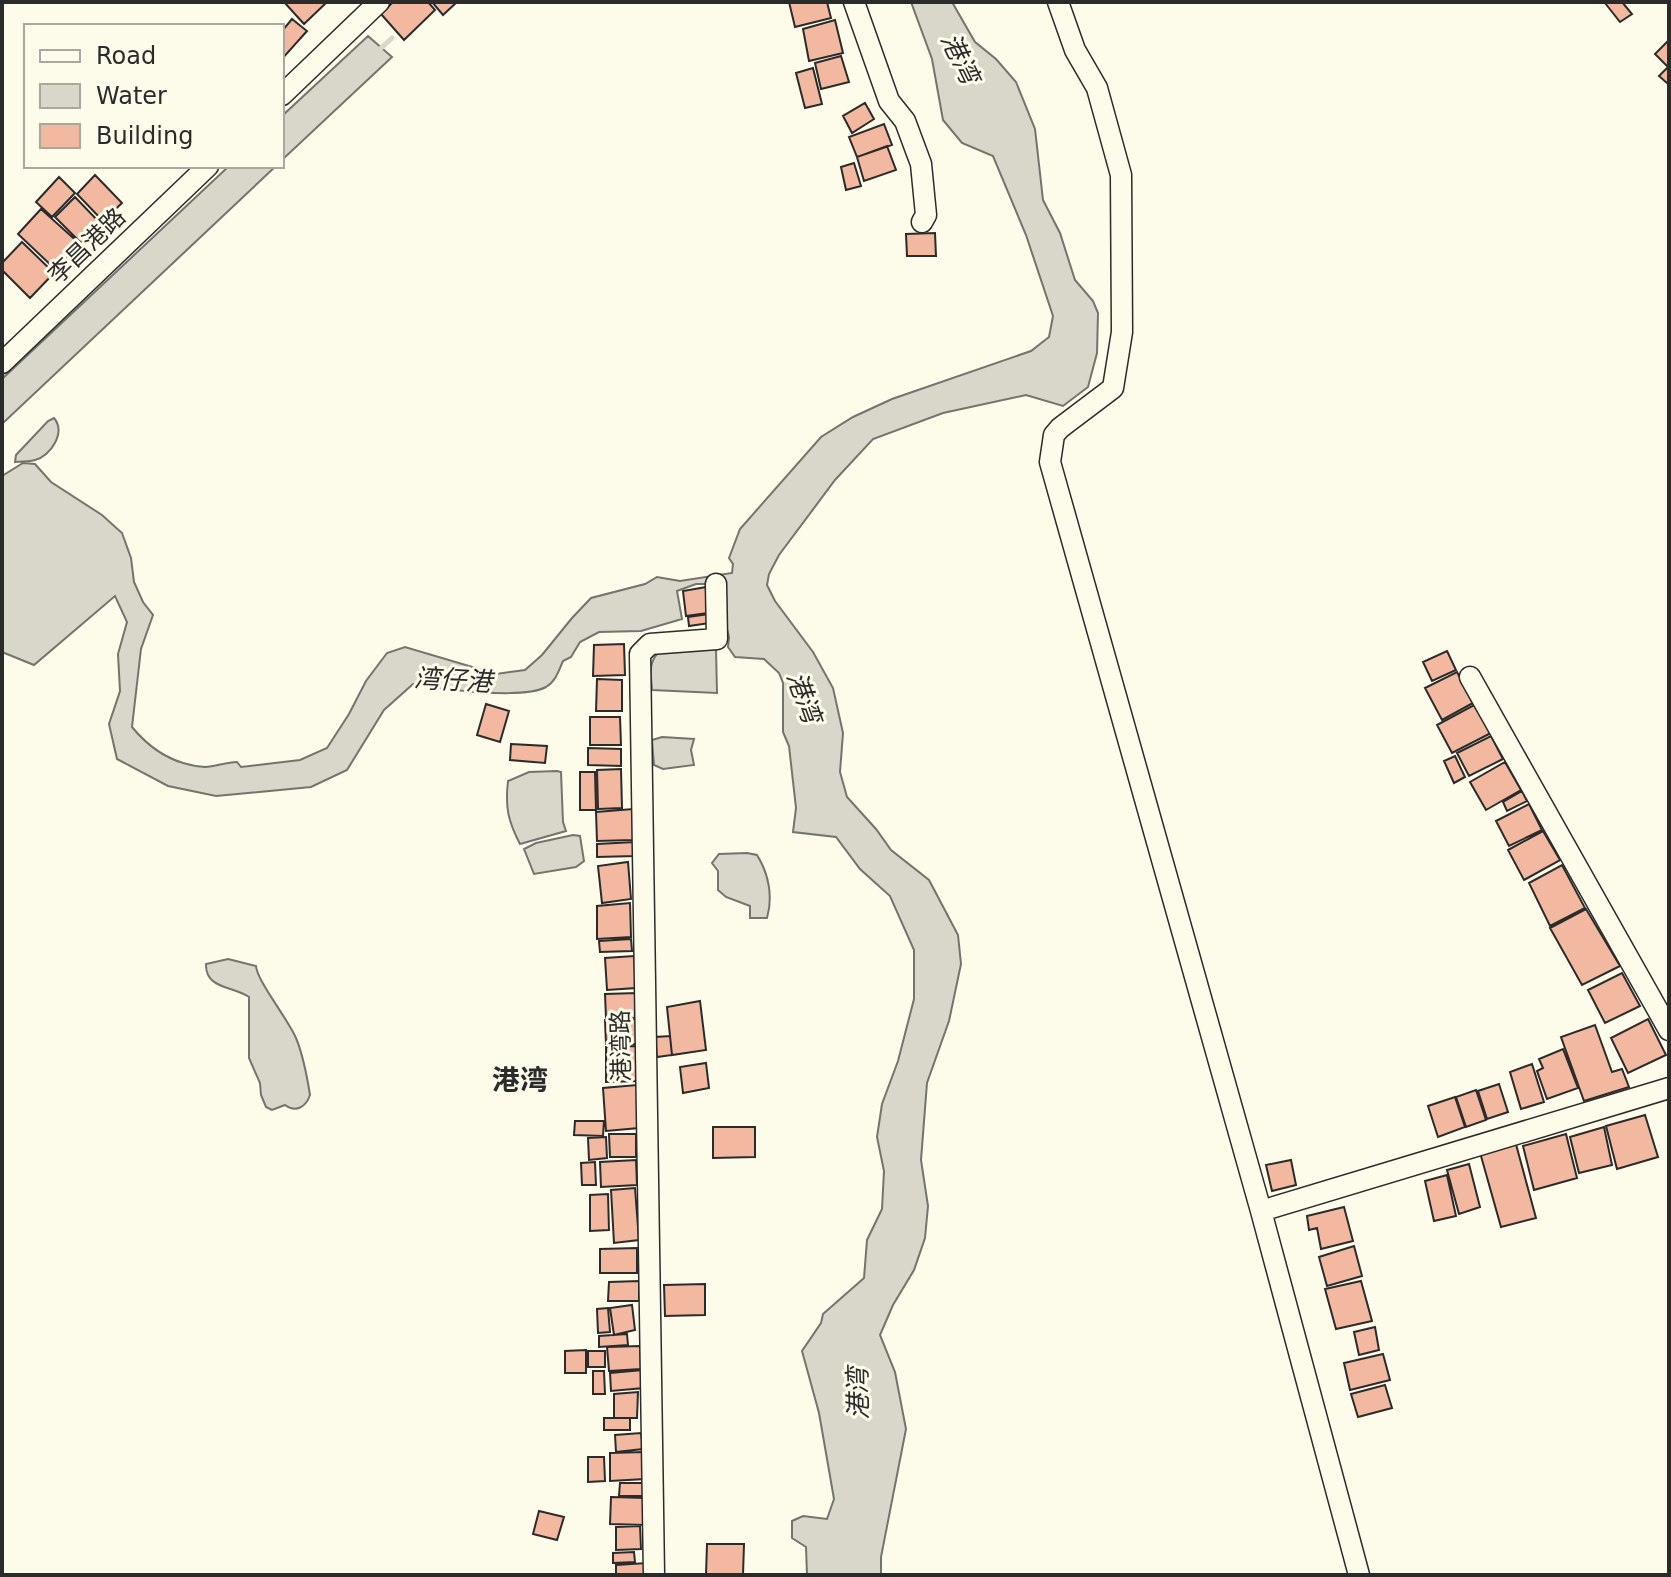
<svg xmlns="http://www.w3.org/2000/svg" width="1671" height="1577" viewBox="0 0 1671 1577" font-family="'DejaVu Sans','Noto Sans SC',sans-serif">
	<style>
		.water { fill: #d8d7c9; stroke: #74746e; stroke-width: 2 }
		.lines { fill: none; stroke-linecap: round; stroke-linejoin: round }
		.stream { stroke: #d8d7c9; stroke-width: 5 }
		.building { fill: #f2b8a0; stroke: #2b2b2b; stroke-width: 2 }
		.minor-casing { stroke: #2b2b2b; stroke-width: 23 }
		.minor { stroke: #fdfbea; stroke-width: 20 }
		.labels { text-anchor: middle; stroke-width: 6; stroke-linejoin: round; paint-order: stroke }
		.street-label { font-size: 24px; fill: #2b2b2b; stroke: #fdfbea }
		.water-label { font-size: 26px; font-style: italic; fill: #2b2b2b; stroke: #fdfbea }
		.quarter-label { font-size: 28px; font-weight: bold; fill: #2b2b2b; stroke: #fdfbea }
	</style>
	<rect width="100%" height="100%" fill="#fdfbea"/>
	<!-- water -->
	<path class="water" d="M911,2H952L975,42L996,59L1016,82L1035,129L1043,200L1060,233L1075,280L1093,301L1098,313L1097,353L1088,387L1063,406L1026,395L943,413L873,439L835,480L779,555L769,574L767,585L775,601L813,652L833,688L843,733L840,772L847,797L876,829L891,850L929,880L958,935L961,964L949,1021L927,1083L921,1160L928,1206L925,1238L914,1270L893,1305L880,1335L895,1372L906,1429L881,1557V1575H807L806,1547L792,1538V1521L803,1516L827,1519L834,1499L819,1413L802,1351L821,1323L823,1314L864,1278L867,1240L882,1209L884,1171L877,1137L882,1104L898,1061L914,999V950L890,896L860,869L836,837L793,832L796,808L789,746L783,732V683L779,673L764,659L735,657L728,647L729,637L716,584H696L677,591L682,619L641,631L599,632L580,642L571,657L563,661C559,670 556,681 546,687C522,700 442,689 413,684L384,710L347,770L311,787L216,796L168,786L117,759L109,724L120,691L118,654L127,622L115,596L34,665L2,652V476L23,463L35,464L51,482L102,515L122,533L131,558L134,582L143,602L153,615L141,649L132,727C150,749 175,765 205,767C215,767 226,762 237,762L241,767L300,760L327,748L349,714L366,681L387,653L405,647L496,674L525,670L542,655L572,618L591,598L645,584L657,577L680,581L732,573L733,564L729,558L740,529L821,437L853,417L892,399L1031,351L1049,337L1053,316L1026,235L993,156L962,143L943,120L932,59Z
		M368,36L392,57L282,160V116Z
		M229,166H276L2,424V379Z
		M54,418C66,432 51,456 35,460C29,462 22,461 15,462L16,455L48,421Z
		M716,649L717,693L652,690C651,676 648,663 658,653Z
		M662,737L694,739L691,750L694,765L663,769L654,765L652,740Z
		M557,771L561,772L563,822L566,831L520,844C508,821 505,807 508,781L529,772Z
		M573,835L580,836L584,861L576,867L534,874L524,849L536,843Z
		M747,853L757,855C769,874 773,897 767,918H750V906L726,897L718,890V871L712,863L719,854Z
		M228,959L256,966C257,981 288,1019 296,1038C303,1055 307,1076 310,1095C306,1107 296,1113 285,1105L272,1110L266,1107L261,1095L260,1083L249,1058V997C233,986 205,989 206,964Z"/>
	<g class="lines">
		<!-- stream -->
		<path class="stream" d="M379,50L392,38"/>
	</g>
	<!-- building -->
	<path class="building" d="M284,2H327L304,24Z
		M393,2H428L435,10L404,40L381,14Z
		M432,2H457L443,15Z
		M789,2H827L831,18L795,27Z
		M1622,2L1632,14L1620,22L1605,3Z
		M292,19L307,31L282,59V31Z
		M835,20L843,53L809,61L803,29Z
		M1669,40V83L1668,84L1659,76L1668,67L1655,54Z
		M841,56L849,82L821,89L815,63Z
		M813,68L822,104L805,108L796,73Z
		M865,103L874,119L852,133L843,116Z
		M884,124L892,145L857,157L849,137Z
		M887,146L896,170L864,181L857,157Z
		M854,163L861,186L846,190L841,167Z
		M95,175L122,203L103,221L77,194Z
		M59,177L75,193L52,217L36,202Z
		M75,197L100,223L81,243L55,217Z
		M41,209L80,244L55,269L18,234Z
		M935,233L936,256H907L906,234Z
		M22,242L54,273L30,298L2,270V263Z
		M712,586L715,612L686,616L683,591Z
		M709,614L710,623L689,626L688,617Z
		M624,644L625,675L593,676L594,645Z
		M1447,651L1456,670L1432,681L1423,662Z
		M1457,672L1473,703L1442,720L1425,688Z
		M597,679L622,680V711H596Z
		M486,704L509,711L500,742L477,735Z
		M1476,704L1491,733L1452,753L1437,725Z
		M590,717H620L621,745H590Z
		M1491,736L1503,759L1469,776L1457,753Z
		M511,744L547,746L545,763L510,760Z
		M588,748L621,749V766L588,765Z
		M1455,756L1465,777L1454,783L1444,761Z
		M1505,762L1521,790L1486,810L1470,782Z
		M621,769L622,808L598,809L597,770Z
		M580,772H595L596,810H580Z
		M1522,791L1527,801L1507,811L1503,802Z
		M1529,804L1542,830L1509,846L1496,821Z
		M633,809V840L597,841L596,812Z
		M1543,831L1560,860L1524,880L1508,850Z
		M635,842V856L597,857V844Z
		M628,862L631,899L602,903L598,866Z
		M1562,865L1585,908L1550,926L1529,883Z
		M630,903L631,937L597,939V906Z
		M1586,909L1620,966L1582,985L1550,928Z
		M631,939L632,951L600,952L599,941Z
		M634,956L636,988L607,990L605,958Z
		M1622,973L1640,1006L1605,1023L1588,990Z
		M637,993V1018H606L605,994Z
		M700,1001L706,1050L672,1055L667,1007Z
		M637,1019V1044H606L605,1020Z
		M1648,1019L1666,1055L1628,1073L1611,1038Z
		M1595,1025L1612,1072L1622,1069L1629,1087L1584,1101L1561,1037Z
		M670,1036L672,1055L657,1057L655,1037Z
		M637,1046L639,1081L606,1082V1047Z
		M1563,1049L1578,1088L1547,1099L1537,1071L1543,1068L1539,1059Z
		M706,1063L709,1088L683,1093L680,1067Z
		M1532,1064L1544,1102L1521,1109L1510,1072Z
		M1499,1084L1508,1112L1487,1119L1478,1091Z
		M637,1085L639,1128L606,1131L603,1088Z
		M1476,1090L1486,1120L1466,1127L1456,1097Z
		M1455,1097L1465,1127L1438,1137L1428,1106Z
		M1645,1115L1658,1157L1617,1169L1606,1126Z
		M575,1121H604L603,1136L574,1135Z
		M713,1127H755V1157L713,1158Z
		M1604,1127L1612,1165L1579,1173L1570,1137Z
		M609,1134H636V1157H610Z
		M1566,1134L1577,1178L1534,1190L1523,1146Z
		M606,1137L607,1158L589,1160L588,1138Z
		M1514,1137L1536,1218L1501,1227L1479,1149Z
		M636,1160L637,1185L601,1187L600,1162Z
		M1291,1160L1296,1185L1272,1191L1266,1165Z
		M595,1162L596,1185H582L581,1163Z
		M1469,1164L1480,1207L1459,1214L1447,1170Z
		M1447,1175L1456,1216L1434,1221L1425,1181Z
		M635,1188L639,1240L614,1243L611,1190Z
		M608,1194L609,1230L590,1231V1195Z
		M1344,1207L1353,1241L1321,1249L1317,1228L1309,1230L1307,1216Z
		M1354,1246L1362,1276L1327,1286L1319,1257Z
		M637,1248V1273H600V1249Z
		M639,1281V1301H608L609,1282Z
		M1361,1281L1372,1321L1336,1329L1325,1289Z
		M705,1284V1315L665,1316L664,1285Z
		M632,1305L635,1330L614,1335L610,1308Z
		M608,1308L610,1332L598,1333L597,1309Z
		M1375,1327L1379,1350L1359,1355L1354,1332Z
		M627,1334L628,1345L599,1347V1336Z
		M640,1346L641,1369L609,1371L607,1347Z
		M586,1350V1373H565V1351Z
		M588,1351H605V1367H588Z
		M1383,1354L1390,1380L1350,1390L1344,1363Z
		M643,1370L644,1388L611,1391L610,1373Z
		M593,1371H604L605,1394H593Z
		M1385,1385L1392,1408L1358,1417L1351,1394Z
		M638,1392L637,1418H614V1394Z
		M604,1418H630V1430H604Z
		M641,1433L643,1449L616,1452L615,1435Z
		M644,1452L645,1479L610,1481V1453Z
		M588,1457H604L605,1481L588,1482Z
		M620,1483H646L645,1496H619Z
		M611,1497L646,1498L645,1525L610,1524Z
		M539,1511L564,1517L557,1540L533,1534Z
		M640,1526L641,1549L616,1550V1527Z
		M707,1544H744L743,1575H706Z
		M634,1552L635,1562L613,1563V1553Z
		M647,1563V1575H616V1565Z"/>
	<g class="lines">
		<!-- minor casing -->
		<g class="minor-casing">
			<path id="minor" d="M854,2L889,101L905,121L921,164L926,215L922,222
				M1058,2L1075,50L1097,88L1121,175L1122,332L1113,388L1060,428L1054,435L1050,462L1261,1211L1359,1575
				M282,95L379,2
				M2,363L208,166
				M1470,677L1669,1030
				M1261,1211L1669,1088
				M654,1575L640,654L650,644L717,639L716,584"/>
		</g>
		<!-- minor -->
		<use href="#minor" class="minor"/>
	</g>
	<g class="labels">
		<!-- street labels -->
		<g class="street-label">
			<text transform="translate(87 246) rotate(-44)" y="8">李昌港路</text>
			<text transform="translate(621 1046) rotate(-91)" y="8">港湾路</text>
		</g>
		<!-- water labels -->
		<g class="water-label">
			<text transform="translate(960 58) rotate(64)" y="9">港湾</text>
			<text transform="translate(453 680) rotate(3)" y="9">湾仔港</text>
			<text transform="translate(804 697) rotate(70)" y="9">港湾</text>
			<text transform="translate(858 1394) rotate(-91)" y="9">港湾</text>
		</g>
		<!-- quarter labels -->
		<g class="quarter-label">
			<text x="520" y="1090">港湾</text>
		</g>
	</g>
	<!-- border -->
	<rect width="1671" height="1577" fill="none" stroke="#2b2b2b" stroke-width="8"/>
	<!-- legend -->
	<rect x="24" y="24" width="260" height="144" fill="#fdfbea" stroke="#a9a89e" stroke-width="2"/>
	<rect x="40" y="50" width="40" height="12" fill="#fdfbea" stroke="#a9a89e" stroke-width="2"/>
	<text x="96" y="64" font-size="24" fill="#2b2b2b">Road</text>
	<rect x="40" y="84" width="40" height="24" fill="#d8d7c9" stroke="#a9a89e" stroke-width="2"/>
	<text x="96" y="104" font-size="24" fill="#2b2b2b">Water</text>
	<rect x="40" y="124" width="40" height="24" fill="#f2b8a0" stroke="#a9a89e" stroke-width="2"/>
	<text x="96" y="144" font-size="24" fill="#2b2b2b">Building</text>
</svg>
